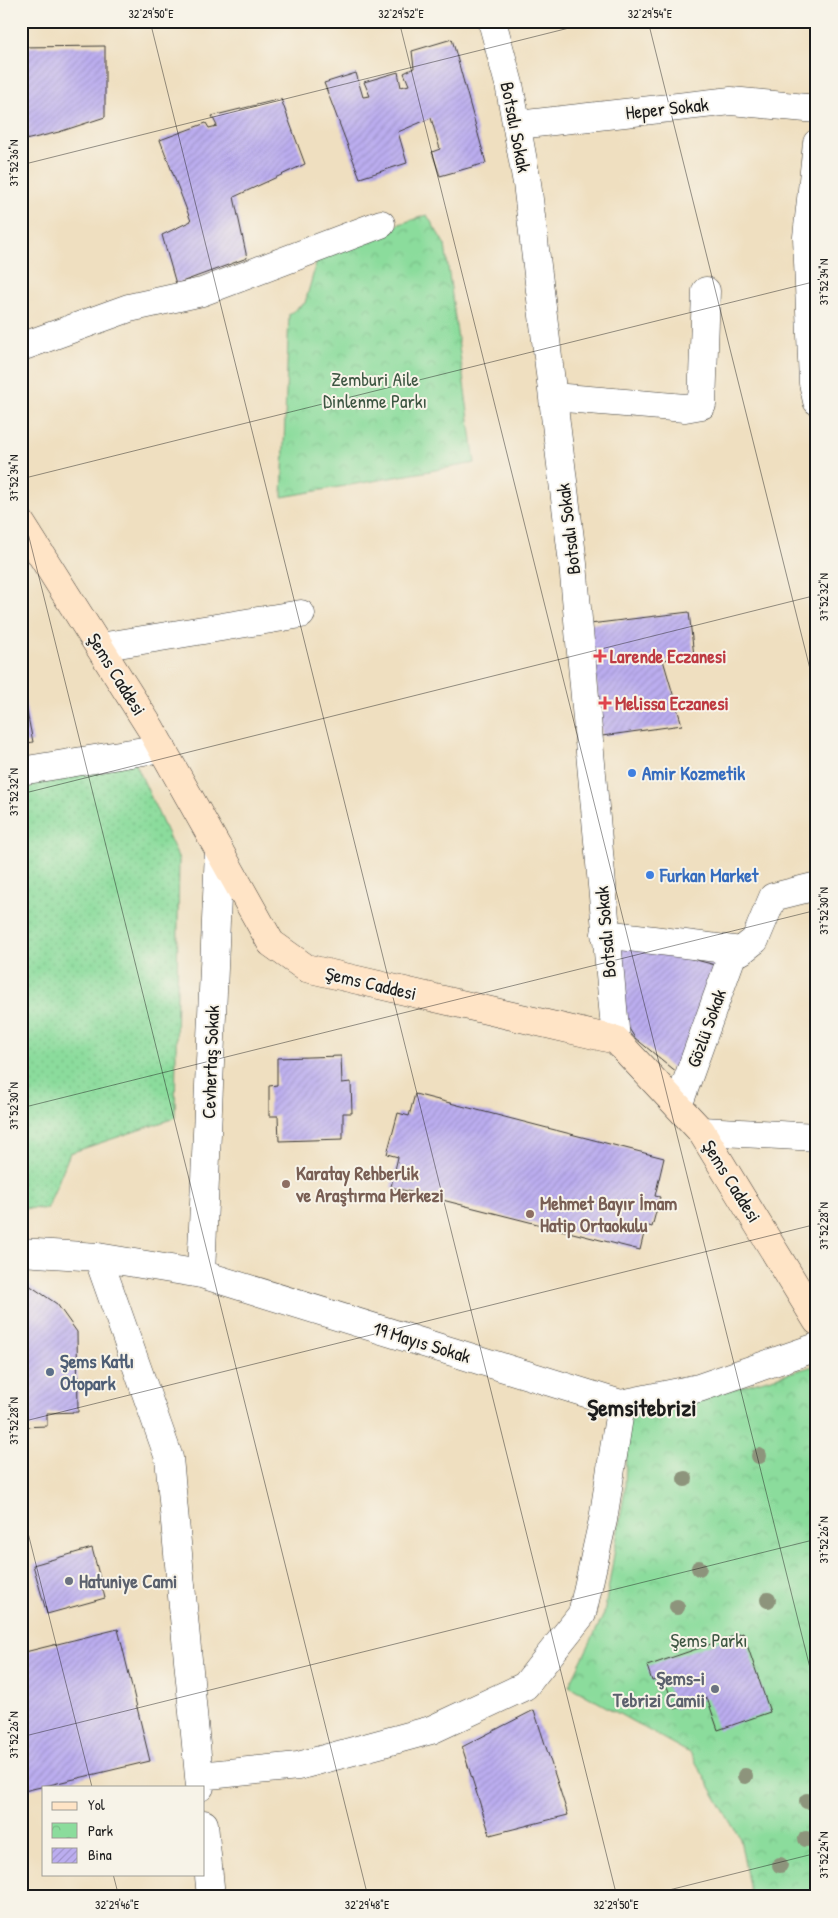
<svg xmlns="http://www.w3.org/2000/svg" width="838" height="1918" viewBox="0 0 838 1918" font-family="'Patrick Hand',sans-serif">
	<style>
		.grass { fill: url(#grass-dots); stroke: #547c5c }
		.park { fill: url(#park-crowns); stroke: #547c5c }
		.building { fill: url(#building-hatch) }
		.lines { fill: none; stroke-linecap: round; stroke-linejoin: round }
		.street-casing { stroke: #3c3935; stroke-width: 29 }
		.secondary-casing { stroke: #3c3935; stroke-width: 29 }
		.street { stroke: #fff; stroke-width: 28 }
		.secondary { stroke: #ffe4c6; stroke-width: 28 }
		.tree { fill: #8d947b }
		.ticks { fill: none; stroke: #1c1c1c; stroke-width: 1; stroke-opacity: 0.45 }
		.health-dot { fill: #e0444e; stroke: #f7f3e8; stroke-width: 2 }
		.shop-dot { fill: #3f7fe0; stroke: #f7f3e8; stroke-width: 2 }
		.education-dot { fill: #8d6e63; stroke: #f7f3e8; stroke-width: 2 }
		.service-dot { fill: #5c6f8a; stroke: #f7f3e8; stroke-width: 2 }
		.worship-dot { fill: #6b7280; stroke: #f7f3e8; stroke-width: 2 }
		.labels { text-anchor: middle; stroke-width: 4; stroke-linejoin: round; paint-order: stroke }
		.street-label { font-size: 19px; fill: #1c1c1c; stroke: #f7f3e8 }
		.park-label { font-size: 19px; fill: #3d5642; stroke: #f7f3e8 }
		.health-label { font-size: 19px; font-weight: bold; fill: #be3a42; stroke: #f7f3e8; text-anchor: start }
		.shop-label { font-size: 19px; font-weight: bold; fill: #366cbe; stroke: #f7f3e8; text-anchor: start }
		.education-label { font-size: 19px; font-weight: bold; fill: #785e54; stroke: #f7f3e8; text-anchor: start }
		.service-label { font-size: 19px; font-weight: bold; fill: #4e5e75; stroke: #f7f3e8; text-anchor: start }
		.worship-label { font-size: 19px; font-weight: bold; fill: #5b616d; stroke: #f7f3e8; text-anchor: start }
		.district-label { font-size: 24px; font-weight: bold; fill: #1c1c1c; stroke: #f7f3e8 }
		.neatline { fill: none; stroke: #1c1c1c; stroke-width: 2 }
		.ticks-label { font-size: 12px; text-anchor: middle; fill: #1c1c1c }
	</style>
	<defs>
		<pattern id="grass-dots" width="8" height="8" patternUnits="userSpaceOnUse" patternTransform="scale(1.25)"><rect width="8" height="8" fill="#8bdc9c"/><path d="M2 2h.1M6 6h.1" fill="none" stroke="#77bc86" stroke-width="1.8" stroke-linecap="round"/></pattern>
		<pattern id="park-crowns" width="20" height="18" patternUnits="userSpaceOnUse" patternTransform="scale(1.25)"><rect width="20" height="18" fill="#8bdc9c"/><path d="M2 6a3 3 0 1 1 6 0M12 15a3 3 0 1 1 6 0" fill="none" stroke="#77bc86"/></pattern>
		<pattern id="building-hatch" width="6" height="6" patternUnits="userSpaceOnUse" patternTransform="scale(1.25)"><rect width="6" height="6" fill="#bbadef"/><path d="M-1 1l2-2M0 6l6-6M5 7l2-2" fill="none" stroke="#a094cc"/></pattern>
	</defs>
	<rect width="100%" height="100%" fill="#f7f3e8"/>
	<filter id="ink" filterUnits="userSpaceOnUse"><feTurbulence type="fractalNoise" baseFrequency=".02" numOctaves="2"/><feDisplacementMap in="SourceGraphic" scale="10" xChannelSelector="R" yChannelSelector="G"/><feConvolveMatrix kernelMatrix="1 2 1 2 8 2 1 2 1" color-interpolation-filters="sRGB"/></filter>
	<filter id="wash" filterUnits="userSpaceOnUse"><feTurbulence type="fractalNoise" baseFrequency=".0096" numOctaves="4" result="noise"/><feDisplacementMap in="SourceGraphic" scale="20" xChannelSelector="R" yChannelSelector="G"/><feGaussianBlur stdDeviation="1.12" result="paint"/><feColorMatrix in="noise" values="0 0 0 0 0 0 0 0 0 0 0 0 0 0 0 0 0 1.4 0 .05"/><feComposite in="paint" operator="in"/></filter>
	<g filter="url(#wash)">
		<rect width="100%" height="100%" fill="#efdfc0"/>
		<!-- grass -->
		<path class="grass" d="M135,762L179,859L175,1118L70,1153L47,1209L21,1208V780Z"/>
		<!-- park -->
		<path class="park" d="M427,215L445,245L475,463L282,497L289,314L305,303L320,250Z
			M817,1365V1897H751L740,1839L691,1754L569,1686L604,1614L625,1489L627,1419Z"/>
		<g id="blocks">
			<!-- building -->
			<path class="building" d="M452,39L486,163L440,176L432,152L440,149L431,118L398,132L407,163L360,178L324,83L356,73L363,97L370,96L364,82L398,72L401,87L409,85L404,73L414,68L412,51Z
				M105,46V117L59,132L21,141V47Z
				M281,99L305,164L234,197L247,258L176,284L162,235L191,221L160,140L206,123L209,128L217,126L212,116Z
				M689,612L694,656L663,660L682,725L602,736L590,624Z
				M23,692L33,742L21,744V693Z
				M632,943L719,966L683,1077L635,1038L623,1019L620,949Z
				M341,1056L342,1083L351,1082L352,1113H343V1139L279,1141L278,1116H269V1086L277,1085V1058Z
				M415,1094L664,1158L655,1196L660,1197L652,1227L646,1225L640,1250L391,1187L398,1157L387,1154L398,1113L409,1116Z
				M29,1285L57,1304L77,1332L78,1412L47,1413V1426L21,1427V1286Z
				M92,1548L105,1598L47,1614L33,1565Z
				M118,1629L150,1761L24,1791L21,1780V1653Z
				M743,1633L770,1712L718,1730L707,1698L675,1709L664,1678L652,1681L647,1666Z
				M534,1710L568,1815L490,1835L462,1747Z"/>
		</g>
	</g>
	<g filter="url(#ink)">
		<use href="#blocks" fill-opacity="0" stroke="#3c3935" stroke-width="1"/>
		<g class="lines">
			<!-- street casing -->
			<g class="street-casing">
				<path id="street" d="M492,21L509,84L527,183L573,564L616,1040
					M518,125L731,101L817,109
					M817,143L807,237L813,383L817,401
					M21,347L129,308L202,292L381,224
					M553,397L685,408L702,405L706,291
					M100,647L301,614
					M21,771L162,748
					M605,934L741,951L755,940L773,897L817,886
					M678,1106L734,950
					M701,1131L817,1137
					M21,1252L98,1257L201,1274L621,1404L699,1388L817,1347
					M98,1257L169,1458L200,1787
					M201,1274L219,850
					M199,1776L298,1766L431,1730L525,1686L582,1614L603,1520L621,1404
					M204,1824L211,1897"/>
			</g>
			<!-- secondary casing -->
			<g class="secondary-casing">
				<path id="secondary" d="M21,523L151,729L271,943L306,968L616,1040L701,1131L817,1321"/>
			</g>
			<!-- street -->
			<use href="#street" class="street"/>
			<!-- secondary -->
			<use href="#secondary" class="secondary"/>
		</g>
		<!-- trees -->
		<g class="tree">
			<circle cx="759" cy="1456" r="8"/>
			<circle cx="685" cy="1479" r="8"/>
			<circle cx="699" cy="1568" r="8"/>
			<circle cx="768" cy="1600" r="8"/>
			<circle cx="677" cy="1607" r="8"/>
			<circle cx="745" cy="1776" r="8"/>
			<circle cx="807" cy="1801" r="8"/>
			<circle cx="806" cy="1839" r="8"/>
			<circle cx="780" cy="1865" r="8"/>
		</g>
	</g>
	<!-- ticks -->
	<path class="ticks" d="M150,21L617,1897M399,21L817,1696M648,21L817,697M21,165L597,21M21,479L817,281M21,505L368,1897M21,794L817,595M21,1108L817,910M21,1422L817,1224M21,1505L92,1787M21,1737L817,1539M113,1874L119,1897M641,1897L817,1853"/>
	<!-- markers -->
	<g class="health-dot">
		<path d="M597.5 648.5h5v5h5v5h-5v5h-5v-5h-5v-5h5z"/>
		<path d="M602.5 695.5h5v5h5v5h-5v5h-5v-5h-5v-5h5z"/>
	</g>
	<g class="shop-dot">
		<circle cx="632" cy="773" r="5"/>
		<circle cx="650" cy="875" r="5"/>
	</g>
	<g class="education-dot">
		<circle cx="286" cy="1184" r="5"/>
		<circle cx="530" cy="1214" r="5"/>
	</g>
	<circle class="service-dot" cx="50" cy="1372" r="5"/>
	<g class="worship-dot">
		<circle cx="69" cy="1581" r="5"/>
		<circle cx="715" cy="1689" r="5"/>
	</g>
	<g class="labels">
		<!-- street labels -->
		<g class="street-label">
			<text transform="translate(667 108) rotate(-6)" y="7">Heper Sokak</text>
			<text transform="translate(516 127) rotate(79)" y="7">Botsalı Sokak</text>
			<text transform="translate(568 529) rotate(-97)" y="7">Botsalı Sokak</text>
			<text transform="translate(117 674) rotate(58)" y="7">Şems Caddesi</text>
			<text transform="translate(605 932) rotate(-95)" y="7">Botsalı Sokak</text>
			<text transform="translate(371 983) rotate(13)" y="7">Şems Caddesi</text>
			<text transform="translate(706 1028) rotate(-70)" y="7">Gözlü Sokak</text>
			<text transform="translate(210 1062) rotate(-88)" y="7">Cevhertaş Sokak</text>
			<text transform="translate(732 1181) rotate(58)" y="7">Şems Caddesi</text>
			<text transform="translate(422 1342) rotate(17)" y="7">19 Mayıs Sokak</text>
		</g>
		<!-- park labels -->
		<g class="park-label">
			<text x="375" y="386">Zemburi Aile<tspan x="375" dy="22">Dinlenme Parkı</tspan></text>
			<text x="709" y="1647">Şems Parkı</text>
		</g>
		<!-- health labels -->
		<g class="health-label">
			<text x="610" y="663">Larende Eczanesi</text>
			<text x="615" y="710">Melissa Eczanesi</text>
		</g>
		<!-- shop labels -->
		<g class="shop-label">
			<text x="642" y="780">Amir Kozmetik</text>
			<text x="660" y="882">Furkan Market</text>
		</g>
		<!-- education labels -->
		<g class="education-label">
			<text x="296" y="1180">Karatay Rehberlik<tspan x="296" dy="22">ve Araştırma Merkezi</tspan></text>
			<text x="540" y="1210">Mehmet Bayır İmam<tspan x="540" dy="22">Hatip Ortaokulu</tspan></text>
		</g>
		<!-- service labels -->
		<g class="service-label">
			<text x="60" y="1368">Şems Katlı<tspan x="60" dy="22">Otopark</tspan></text>
		</g>
		<!-- worship labels -->
		<g class="worship-label">
			<text x="79" y="1588">Hatuniye Cami</text>
			<text x="705" y="1685" text-anchor="end">Şems-i<tspan x="705" dy="22">Tebrizi Camii</tspan></text>
		</g>
		<!-- district labels -->
		<g class="district-label">
			<text x="642" y="1416">Şemsitebrizi</text>
		</g>
	</g>
	<!-- margin -->
	<rect width="838" height="1918" fill="none" stroke="#f7f3e8" stroke-width="55"/>
	<!-- legend -->
	<rect x="42" y="1786" width="162" height="90" fill="#f7f3e8" stroke="#9f9d96"/>
	<rect x="52" y="1802" width="25" height="8" fill="#ffe4c6" stroke="#9f9d96"/>
	<text x="88" y="1810" font-size="15" fill="#1c1c1c">Yol</text>
	<rect x="52" y="1823" width="25" height="15" fill="url(#park-crowns)" stroke="#9f9d96"/>
	<text x="88" y="1836" font-size="15" fill="#1c1c1c">Park</text>
	<rect x="52" y="1848" width="25" height="15" fill="url(#building-hatch)" stroke="#9f9d96"/>
	<text x="88" y="1860" font-size="15" fill="#1c1c1c">Bina</text>
	<rect x="28" y="28" width="782" height="1862" class="neatline"/>
	<g class="ticks-label">
		<text x="151" y="18">32°29'50"E</text>
		<text x="401" y="18">32°29'52"E</text>
		<text x="650" y="18">32°29'54"E</text>
		<text transform="translate(14 163) rotate(-90)" y="4">37°52'36"N</text>
		<text transform="translate(824 282) rotate(-90)" y="4">37°52'34"N</text>
		<text transform="translate(14 478) rotate(-90)" y="4">37°52'34"N</text>
		<text transform="translate(824 597) rotate(-90)" y="4">37°52'32"N</text>
		<text transform="translate(14 792) rotate(-90)" y="4">37°52'32"N</text>
		<text transform="translate(824 911) rotate(-90)" y="4">37°52'30"N</text>
		<text transform="translate(14 1106) rotate(-90)" y="4">37°52'30"N</text>
		<text transform="translate(824 1226) rotate(-90)" y="4">37°52'28"N</text>
		<text transform="translate(14 1421) rotate(-90)" y="4">37°52'28"N</text>
		<text transform="translate(824 1540) rotate(-90)" y="4">37°52'26"N</text>
		<text transform="translate(14 1735) rotate(-90)" y="4">37°52'26"N</text>
		<text transform="translate(824 1855) rotate(-90)" y="4">37°52'24"N</text>
		<text x="117" y="1909">32°29'46"E</text>
		<text x="367" y="1909">32°29'48"E</text>
		<text x="616" y="1909">32°29'50"E</text>
	</g>
</svg>
